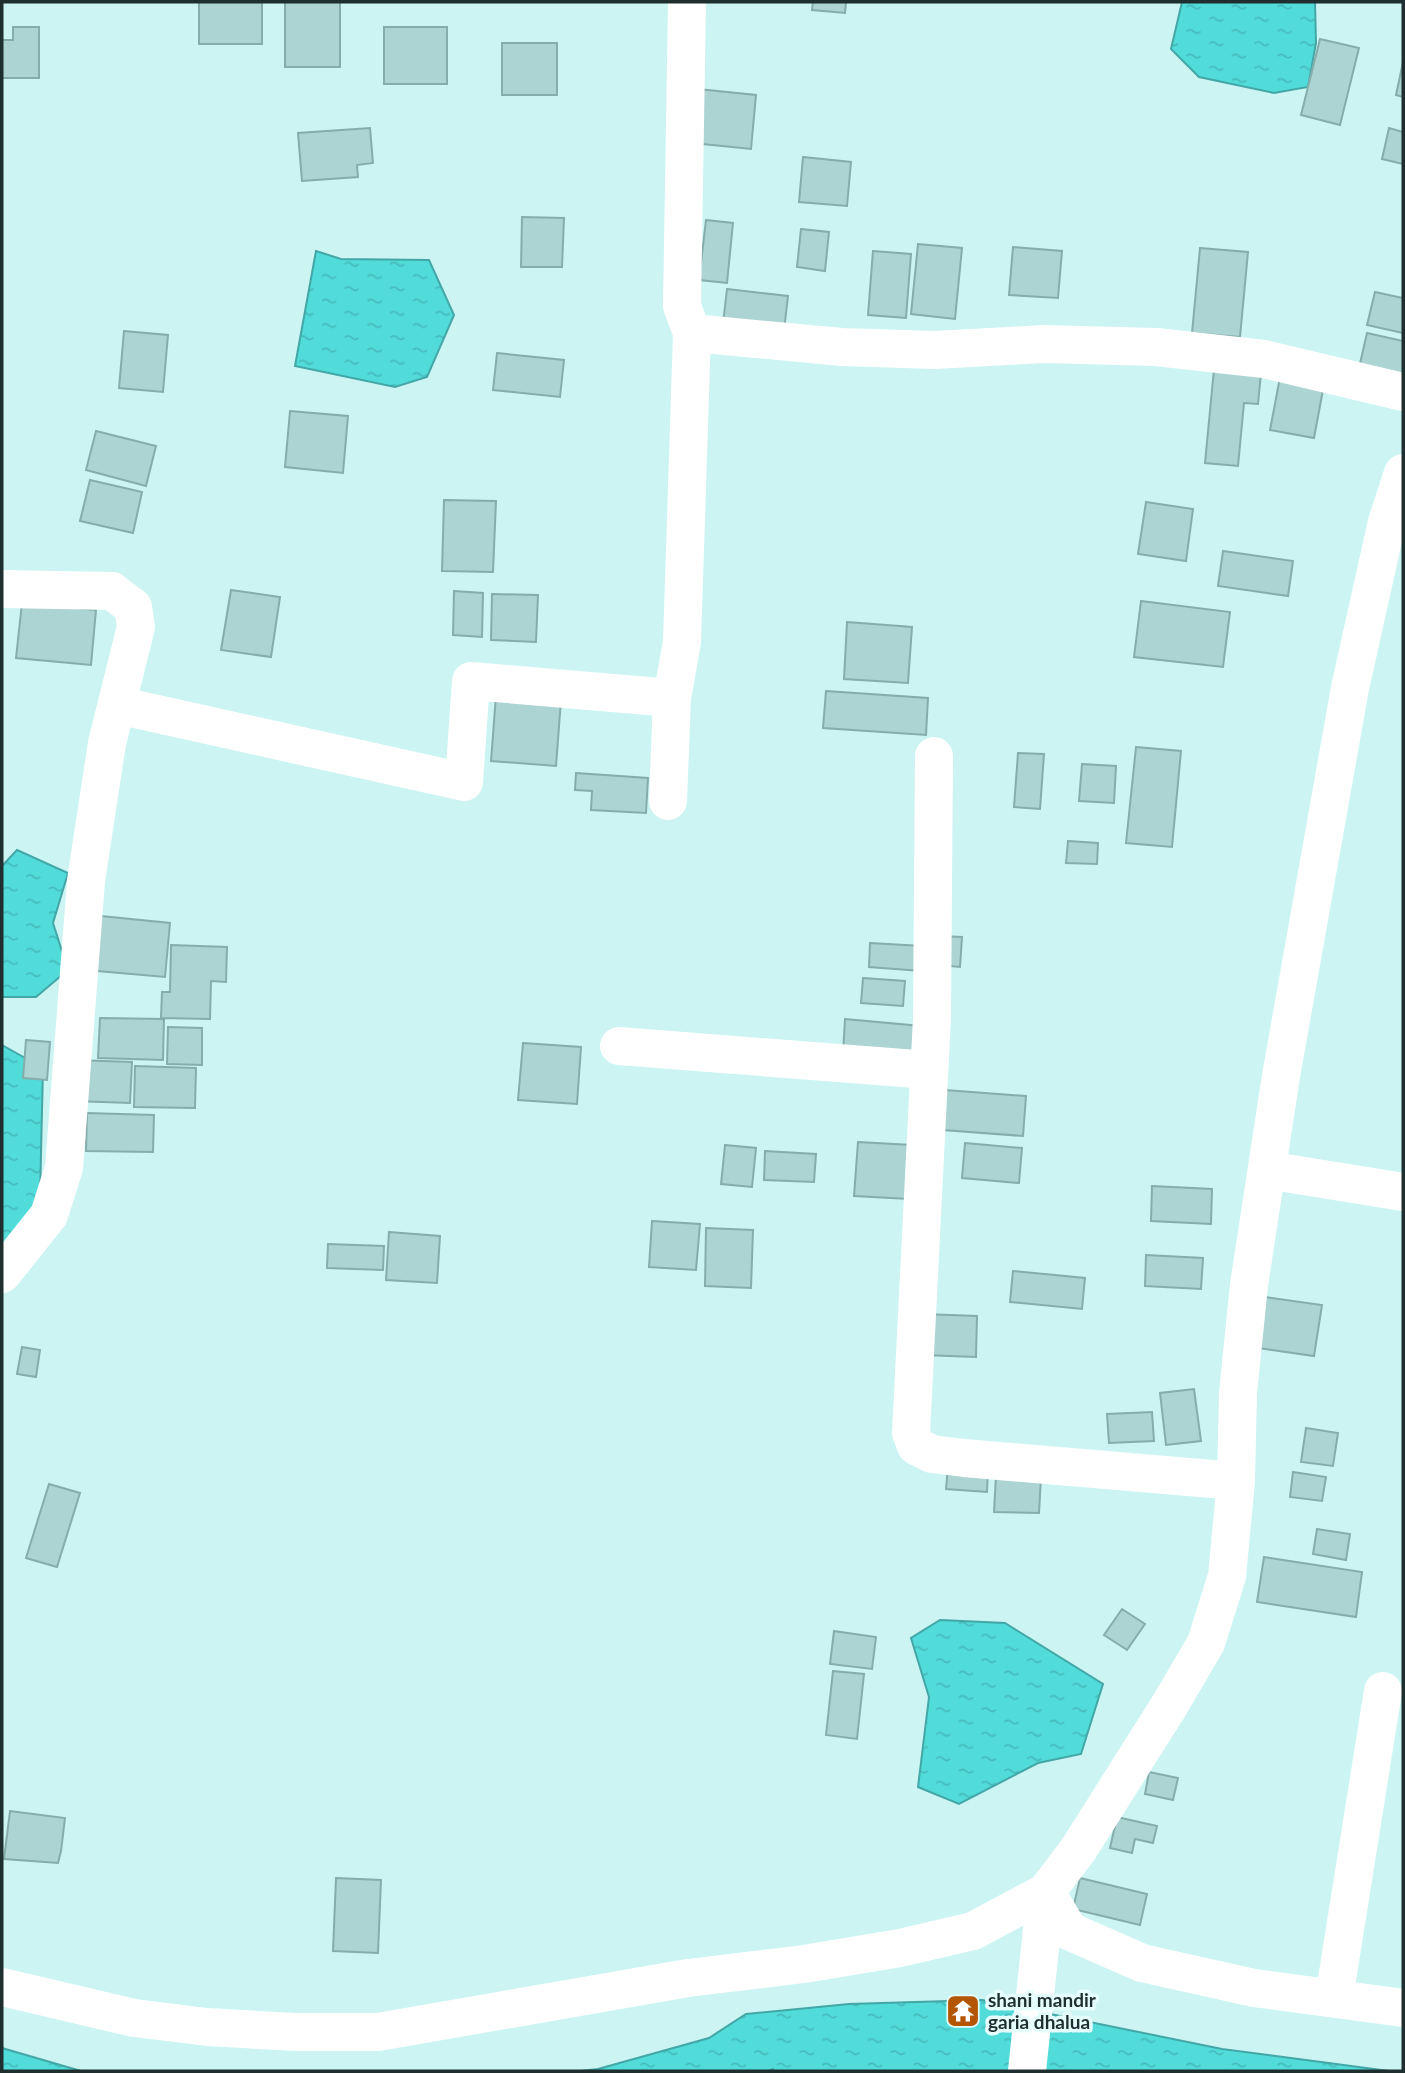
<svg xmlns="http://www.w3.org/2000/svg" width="1405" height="2073" viewBox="0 0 1405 2073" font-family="Lato,sans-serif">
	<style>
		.water { fill: url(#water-ripples); stroke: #42a7a6; stroke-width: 2 }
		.building { fill: #abd4d2; stroke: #85adab; stroke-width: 2 }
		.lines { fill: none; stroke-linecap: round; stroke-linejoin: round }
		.street { stroke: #fff; stroke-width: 38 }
		.labels { text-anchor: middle; stroke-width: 7; stroke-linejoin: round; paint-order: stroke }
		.poi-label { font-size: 19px; font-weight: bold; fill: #1f2f2f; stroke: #e5fefd; text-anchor: start }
	</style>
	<defs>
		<pattern id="water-ripples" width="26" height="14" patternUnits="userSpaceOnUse" patternTransform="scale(1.75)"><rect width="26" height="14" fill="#51dbd9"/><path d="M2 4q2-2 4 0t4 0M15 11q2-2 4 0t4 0" fill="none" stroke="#46bcbb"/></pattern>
	</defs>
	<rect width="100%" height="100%" fill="#cbf4f3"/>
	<!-- water -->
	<path class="water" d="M1182,2H1315L1316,43L1308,87L1274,93L1199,77L1171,49Z
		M316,251L341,259L429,260L454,315L427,377L395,387L295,366Z
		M17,850L68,873L53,923L68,970L36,997H2V866Z
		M2,1045L43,1068L40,1196L2,1260Z
		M940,1620L1005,1623L1103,1684L1081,1754L1038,1763L959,1804L918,1787L929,1697L911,1638Z
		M982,2000L1222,2049L1389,2071H774L773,2069L768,2071H581L598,2069L709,2038L746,2014L849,2004Z
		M2,2048L81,2071H2Z"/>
	<!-- building -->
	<path class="building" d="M199,2H262V44H199Z
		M285,2H340V67H285Z
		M813,2H846L845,13L812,10Z
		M13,27H39V78H2V40H13Z
		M384,27H447V84H384Z
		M1320,39L1359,48L1340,125L1301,115Z
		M502,43H557V95H502Z
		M1403,62V97L1396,95Z
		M698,89L756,95L751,149L693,143Z
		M370,128L373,163L357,165L358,177L302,181L298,133Z
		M1389,128L1403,132V164L1382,159Z
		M803,157L851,162L847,206L799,202Z
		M522,217L564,218L562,267H521Z
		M706,220L733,223L727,283L699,280Z
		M801,229L829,232L825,271L797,267Z
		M918,244L962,248L955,319L911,314Z
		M1013,247L1062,251L1058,298L1009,295Z
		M1200,248L1248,252L1240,337L1192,333Z
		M873,251L911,254L906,318L868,315Z
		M727,289L788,296L784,331L723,324Z
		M1375,292L1403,298V333L1367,325Z
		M124,331L168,335L163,392L119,388Z
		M1367,333L1403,341V378L1359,368Z
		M497,353L564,360L560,397L493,390Z
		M1214,369L1261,373L1258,404L1244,403L1238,466L1205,463Z
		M1281,372L1325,379L1314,438L1270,430Z
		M290,411L348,416L343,473L285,467Z
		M96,431L156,446L146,486L86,470Z
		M90,480L142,492L133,533L80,521Z
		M444,500L496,501L493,572L442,571Z
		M1146,502L1193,509L1186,561L1138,554Z
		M1223,551L1293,561L1288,596L1218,586Z
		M231,590L280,597L271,657L221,650Z
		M454,591L483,593L482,637L453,635Z
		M492,594L538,595L536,642L491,640Z
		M1141,601L1230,612L1223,667L1134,657Z
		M22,603L96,610L91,665L16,658Z
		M847,622L912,627L908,683L844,679Z
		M826,691L928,698L926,735L823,728Z
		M496,695L561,700L556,766L491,761Z
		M1136,747L1181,751L1172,847L1126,843Z
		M1018,753L1044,754L1040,809L1014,807Z
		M1082,764L1116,766L1114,803L1079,801Z
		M576,773L648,778L646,813L591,810L592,791L575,790Z
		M1068,841L1098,843L1097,864L1066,863Z
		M91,915L170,923L165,977L86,970Z
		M941,936L962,937L960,967L940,965Z
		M870,943L922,946L921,971L869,967Z
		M171,945L227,947L226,982L211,981L210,1019L161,1018L162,992H170Z
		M863,978L905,981L903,1006L861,1003Z
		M100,1018L164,1019L163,1060L98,1058Z
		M845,1019L921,1026L918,1061L843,1054Z
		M168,1027L202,1028V1065L167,1064Z
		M26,1040L50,1042L47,1080L23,1078Z
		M523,1043L581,1047L577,1104L518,1100Z
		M75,1060L132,1062L130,1103L74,1101Z
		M135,1066L196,1068L195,1108L134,1107Z
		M945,1090L1026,1096L1023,1136L943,1130Z
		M87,1113L154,1115L153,1152L86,1151Z
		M858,1142L912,1145L909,1199L854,1196Z
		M965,1143L1022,1148L1019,1183L962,1178Z
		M725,1145L756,1148L752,1187L721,1184Z
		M765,1151L816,1154L814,1182L764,1180Z
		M1152,1186L1212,1189L1211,1224L1151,1221Z
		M652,1221L700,1224L696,1270L649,1267Z
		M706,1228L753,1230L751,1288L705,1286Z
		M389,1232L440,1236L437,1283L386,1280Z
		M328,1244L384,1246L383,1270L327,1268Z
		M1146,1255L1203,1258L1201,1289L1145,1286Z
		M1013,1271L1085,1278L1082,1309L1010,1302Z
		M1265,1297L1322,1305L1314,1356L1257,1348Z
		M923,1314L977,1316L976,1357L922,1355Z
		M22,1347L40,1350L36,1377L17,1374Z
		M1194,1389L1201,1441L1166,1445L1160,1393Z
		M1152,1412L1154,1441L1109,1443L1107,1414Z
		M1306,1428L1338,1433L1333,1466L1301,1462Z
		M948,1466L988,1469L987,1492L946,1489Z
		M1293,1472L1326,1477L1322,1501L1290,1497Z
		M996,1475L1041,1477L1039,1513L994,1512Z
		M49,1484L80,1493L57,1567L26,1558Z
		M1317,1529L1350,1534L1346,1560L1313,1554Z
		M1264,1557L1362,1572L1356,1617L1257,1602Z
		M1122,1609L1145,1624L1127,1650L1104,1635Z
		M834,1631L876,1637L872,1669L830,1664Z
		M833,1671L864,1674L857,1739L826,1735Z
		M1149,1772L1178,1778L1173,1800L1145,1794Z
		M10,1811L65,1818L61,1851L58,1863L4,1859Z
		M1117,1817L1157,1826L1153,1843L1135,1839L1132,1853L1110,1848Z
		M336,1878L381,1880L378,1953L333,1951Z
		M1080,1878L1147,1894L1140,1925L1073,1909Z"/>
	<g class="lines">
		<!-- street -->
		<path class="street" d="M692,333L842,347L934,350L1044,344L1156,347L1264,359L1403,392
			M2,589L112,591L133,607L136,627L107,743L86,881L64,1168L49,1215L2,1274
			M117,705L464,782L471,681L672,698
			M934,756L932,1018L911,1433L916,1446L932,1454L964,1458L1236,1481
			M668,801L672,698L682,642L692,333L682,306L687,2
			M619,1046L929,1070
			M1267,1170L1403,1192
			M1046,1892L1069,1931L1142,1963L1254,1988L1403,2008
			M2,1987L134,2018L207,2027L295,2032H378L688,1978L804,1964L900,1948L973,1931L1046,1892L1078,1850L1169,1706L1206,1643L1227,1576L1236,1481L1238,1393L1249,1285L1281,1076L1350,688L1387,522L1403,473
			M1334,1998L1383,1691
			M1027,2071L1046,1892"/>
	</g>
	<!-- icons -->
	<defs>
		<g id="temple-square" transform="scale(1.75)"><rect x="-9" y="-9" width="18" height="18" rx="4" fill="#b35503" stroke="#e5fefd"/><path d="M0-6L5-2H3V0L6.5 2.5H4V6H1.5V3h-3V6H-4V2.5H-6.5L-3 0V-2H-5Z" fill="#fff"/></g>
	</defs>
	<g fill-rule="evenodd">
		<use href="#temple-square" x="963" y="2011"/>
	</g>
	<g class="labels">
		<!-- poi labels -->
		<g class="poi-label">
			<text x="988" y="2007">shani mandir<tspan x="988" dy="22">garia dhalua</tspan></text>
		</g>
	</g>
	<!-- border -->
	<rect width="1405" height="2073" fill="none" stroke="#1f2f2f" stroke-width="7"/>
</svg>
